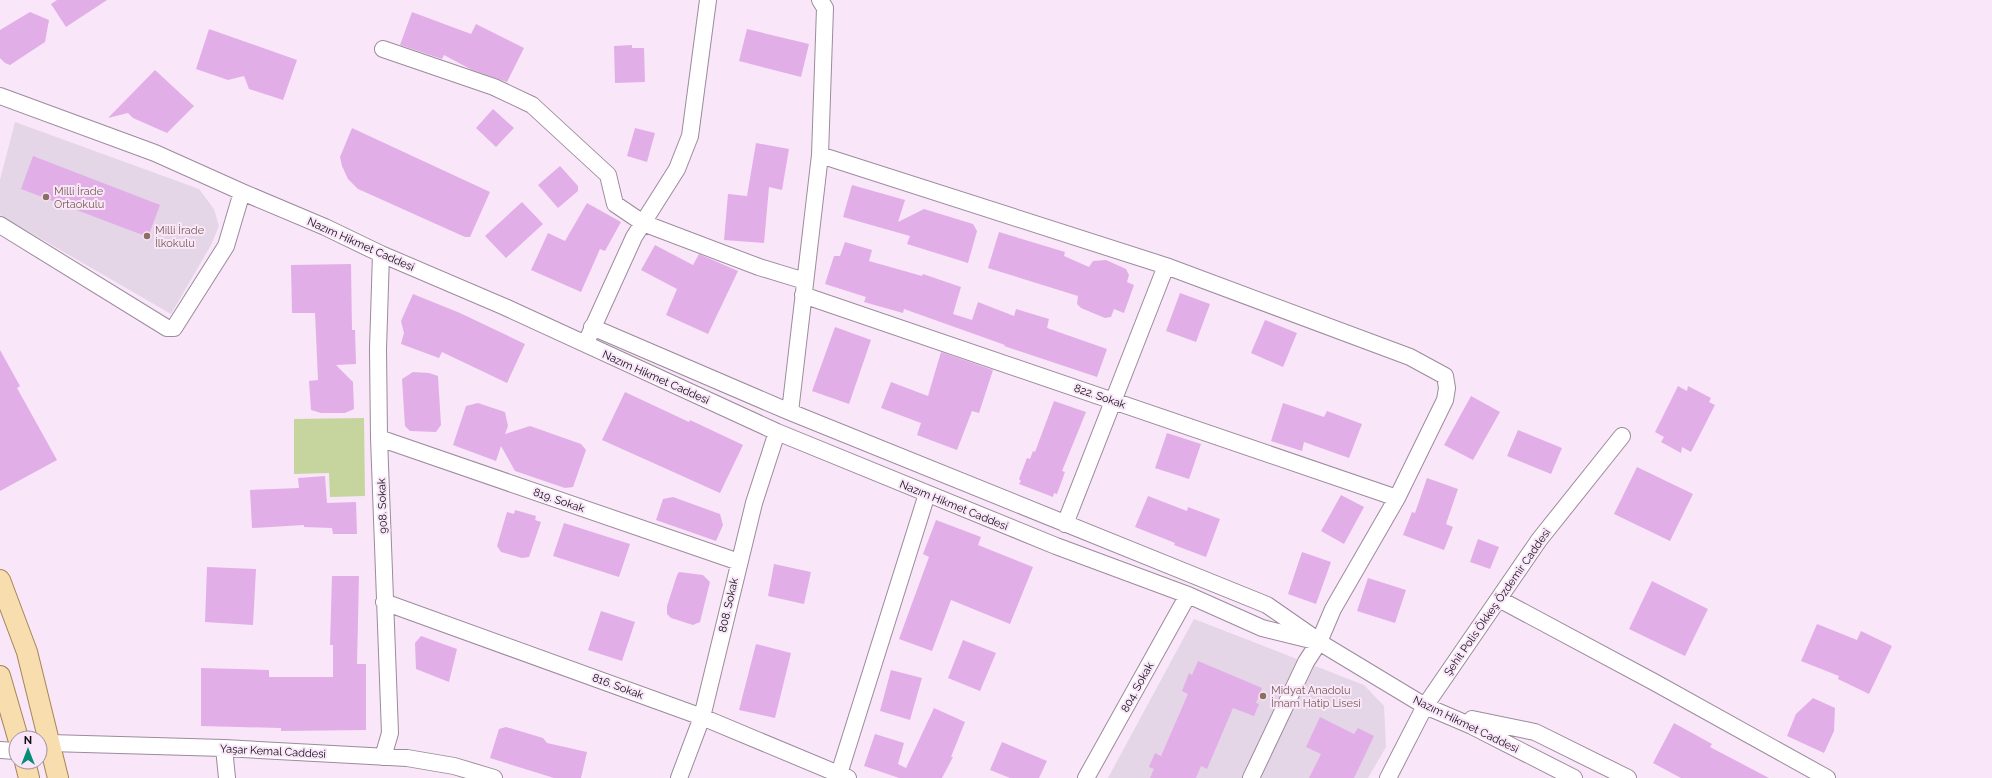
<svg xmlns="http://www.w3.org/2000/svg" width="1992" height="778" viewBox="0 0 1992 778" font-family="Raleway,sans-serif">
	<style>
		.education { fill: #e4d5e7 }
		.green { fill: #c5d59d }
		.building { fill: #e2aee8 }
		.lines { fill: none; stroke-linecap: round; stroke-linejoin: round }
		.minor-casing { stroke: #9c8b9c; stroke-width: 18 }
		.major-casing { stroke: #a58655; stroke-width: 22 }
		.minor { stroke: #fff; stroke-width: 16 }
		.major { stroke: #f8ddaf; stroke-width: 20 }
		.education-dot { fill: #8d6e63; stroke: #f9e6f9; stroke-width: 1.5 }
		.labels { text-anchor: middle; stroke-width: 4; stroke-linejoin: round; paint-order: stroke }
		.education-label { font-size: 11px; fill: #785e54; stroke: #f9e6f9; text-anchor: start }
		.street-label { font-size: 11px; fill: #130d13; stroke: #f9e6f9 }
	</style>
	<rect width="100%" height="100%" fill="#f9e6f9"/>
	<!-- education -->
	<path class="education" d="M15,122L199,189L214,209L219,226L211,245L171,314L0,215V180Z
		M1194,619L1364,685L1384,706L1386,747L1368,778H1108Z"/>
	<!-- green -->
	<path class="green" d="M364,418L365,496L330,497L329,473L294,474V419Z"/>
	<!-- building -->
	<path class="building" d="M57,0H107L66,27L51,4Z
		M30,12L49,20L45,42L10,65L5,63L0,58V30Z
		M412,12L471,34L476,24L524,48L507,82L472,70L444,55L442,59L400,45Z
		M209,29L297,60L283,100L249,89L244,76L228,80L196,69Z
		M747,29L809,44L801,77L739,61Z
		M632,45V48H644L645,82L615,83L614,46Z
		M155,70L194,106L167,133L133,118L128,113L108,118Z
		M493,109L514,128L496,147L476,128Z
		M352,128L490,192L470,237H465L358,189L348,179L342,166L340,157Z
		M635,128L655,133L647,162L627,156Z
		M756,143L789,149L782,190L769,187L764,243L724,240L728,194L747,196Z
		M33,156L160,205L148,237L21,189Z
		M560,166L578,186V191L558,208L538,185Z
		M852,185L905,200L898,222L924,209L973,224L977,231L968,263L907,244L910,236L843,217Z
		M522,202L543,224L506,258L485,236Z
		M587,203L621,222L605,251L600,249L581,292L531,270L548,233L565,241Z
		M999,232L1065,252L1064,256L1089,267L1093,261L1106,260L1126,269L1129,275L1127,282L1134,285L1124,313L1114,309L1111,317L1105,318L1081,308L1077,304L1078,296L988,268Z
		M845,242L872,250L869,261L922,276L923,274L961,287L953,314L972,320L978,302L1014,316L1016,309L1049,319L1047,328L1107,349L1097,377L1004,346L1005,345L904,309L903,313L864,302L866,297L825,284L834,256H840Z
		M655,245L693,265L699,254L738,271L708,334L666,315L677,289L641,270Z
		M351,264L352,330H355L356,364L336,365L353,382L354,409L345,413H321L311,410L309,381L318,380L315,313H292L291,265Z
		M1180,293L1210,304L1196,342L1166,331Z
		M413,294L460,313L525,344L507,383L442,352L439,358L401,344L404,333L401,321Z
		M1265,320L1297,333L1283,367L1251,353Z
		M835,327L871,340L849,404L812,391Z
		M0,350L20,386L17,388L57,460L0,491Z
		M941,352L993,370L979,413L972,411L957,450L917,435L921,423L881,408L891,382L928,396Z
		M413,372L429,373L438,376L441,425L436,432L410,431L405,426L402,379Z
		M1678,386L1687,391L1688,386L1711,398L1709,402L1715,405L1691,452L1682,447L1681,453L1661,442L1664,437L1655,432Z
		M625,392L689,422L690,420L743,445L720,493L602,440Z
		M1471,396L1500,412L1473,460L1444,445Z
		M1054,401L1086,412L1062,471L1065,472L1057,494L1054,493L1053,497L1019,484L1021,481L1019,479L1027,458L1030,459L1033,451L1035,452Z
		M478,403L505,412L508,426L505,434L530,426L581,444L586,450L573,487L565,488L515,471L501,446L496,461L453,445L466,406Z
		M1283,403L1324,417L1327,411L1362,424L1349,458L1304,442L1302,451L1271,441Z
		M1518,430L1562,448L1551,474L1507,456Z
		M1167,433L1201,444L1189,479L1155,468Z
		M1637,467L1693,494L1670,541L1614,514Z
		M325,476L327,503L356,502L357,534H333L332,528L304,527V525L252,528L250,490L299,488L298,478Z
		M1427,478L1458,489L1446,524L1453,527L1444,550L1403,535L1412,512L1415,513Z
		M1341,495L1364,507L1344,544L1321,531Z
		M1148,496L1187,511L1188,507L1220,519L1206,557L1174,545L1175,543L1135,527Z
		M673,497L720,514L723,525L716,541L656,520L663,499Z
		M515,510L536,516L535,520L541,522L529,557L522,558L501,552L497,546L507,512L514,514Z
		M936,520L981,537L978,545L1033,567L1010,624L951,600L932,651L899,639L929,557L923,554Z
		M564,523L630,544L619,577L553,556Z
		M1478,539L1499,547L1490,569L1470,562Z
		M1302,552L1331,562L1316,604L1288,594Z
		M774,564L811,572L804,604L768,596Z
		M207,567L256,569L253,625L205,622Z
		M679,572L703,575L710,582L700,622L693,625L671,618L667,614V606L677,575Z
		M332,576H359L357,664H366V730L281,731V728L201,726V668L269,670V677H333V645H330Z
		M1368,578L1406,590L1395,623L1357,611Z
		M1652,581L1708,609L1685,656L1629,629Z
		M601,611L635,622L622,661L588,650Z
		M1817,624L1857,640L1861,631L1892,646L1869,694L1838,679L1839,676L1801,661Z
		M421,636L457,649L449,682L416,669L415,643Z
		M963,640L996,653L980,691L948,678Z
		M756,644L791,653L775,718L739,710Z
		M1198,661L1262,688L1256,703L1259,704L1254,716L1233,708L1207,769L1201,766L1196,778H1150L1154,769L1149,767L1155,753L1161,756L1188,694L1182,691L1189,673L1192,675Z
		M891,670L922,678L910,720L880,711Z
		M1813,698L1835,708L1834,731L1824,753L1787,736L1796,714Z
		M934,708L965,722L951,757H953L942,778H899L864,766L875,734L904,743L898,764L906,768Z
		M1320,717L1354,734L1358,728L1374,736L1354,778H1309L1321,754L1306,747Z
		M1674,723L1712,744L1710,747L1769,778H1681L1653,763Z
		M506,727L543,738L547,743L587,752L581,778H554L490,758L499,729Z
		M1002,742L1047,761L1039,778H1010L990,770Z"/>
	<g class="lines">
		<!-- minor casing -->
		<g class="minor-casing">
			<path id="minor" d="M383,49L494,87L532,105L608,175L615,204L643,223L759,267L805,281
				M0,96L155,153L242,192L325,227L381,254L505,307L777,432L1056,546L1188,595L1262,628L1319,642L1425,706L1472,726L1574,778
				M820,155L1166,266L1410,357L1445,376L1447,388L1445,400L1397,498L1333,609L1319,642L1306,662L1251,778
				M0,225L167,328H174L226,246L242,192
				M381,254L378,349L379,438L390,733L383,757
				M803,295L1397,498
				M592,327L790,412L1267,605L1313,637
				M589,336L634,237L677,169L690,136L708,0
				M790,412L820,155L825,8L820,0
				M379,438L739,562
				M1065,524L1166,266
				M1499,599L1654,682L1827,778
				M384,602L702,717L848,778
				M1472,719L1535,732L1628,778
				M50,743L224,748L407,758L454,766L494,778
				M224,748L227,778
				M0,750L16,751
				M839,774L927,494
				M679,778L702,717L754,503L777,432
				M1086,778L1188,595
				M1388,778L1425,706L1539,540L1622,436"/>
		</g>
		<!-- major casing -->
		<g class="major-casing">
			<path id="major" d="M0,580L27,652L58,778
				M0,676L18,738
				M25,762L29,778"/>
		</g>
		<!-- minor -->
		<use href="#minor" class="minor"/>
		<!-- major -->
		<use href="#major" class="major"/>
	</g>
	<!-- markers -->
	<g class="education-dot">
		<circle cx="46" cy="197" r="4"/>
		<circle cx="147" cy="236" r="4"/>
		<circle cx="1263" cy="696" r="4"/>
	</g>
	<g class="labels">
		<!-- education labels -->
		<g class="education-label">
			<text x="54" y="195">Milli İrade<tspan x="54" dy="13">Ortaokulu</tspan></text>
			<text x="155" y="234">Milli İrade<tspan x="155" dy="13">İlkokulu</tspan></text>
			<text x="1271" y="694">Midyat Anadolu<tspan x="1271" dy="13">İmam Hatip Lisesi</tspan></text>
		</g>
		<!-- street labels -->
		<g class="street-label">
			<text transform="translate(361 244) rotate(24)" y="4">Nazım Hikmet Caddesi</text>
			<text transform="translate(656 377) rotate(24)" y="4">Nazım Hikmet Caddesi</text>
			<text transform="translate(1100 396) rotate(19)" y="4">822. Sokak</text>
			<text transform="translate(559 500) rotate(19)" y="4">819. Sokak</text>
			<text transform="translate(954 505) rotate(22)" y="4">Nazım Hikmet Caddesi</text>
			<text transform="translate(382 506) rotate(-92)" y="4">908. Sokak</text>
			<text transform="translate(1497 602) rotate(-55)" y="4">Şehit Polis Ökkeş Özdemir Caddesi</text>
			<text transform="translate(728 605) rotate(-77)" y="4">808. Sokak</text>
			<text transform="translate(618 686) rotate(20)" y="4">816. Sokak</text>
			<text transform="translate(1137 687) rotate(-61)" y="4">804. Sokak</text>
			<text transform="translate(1466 724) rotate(26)" y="4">Nazım Hikmet Caddesi</text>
			<text transform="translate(273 751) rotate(3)" y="4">Yaşar Kemal Caddesi</text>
		</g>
	</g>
	<!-- north arrow -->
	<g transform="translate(28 750)"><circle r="19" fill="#f9e6f9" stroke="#9d8f9d"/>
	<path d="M0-3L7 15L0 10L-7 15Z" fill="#058d75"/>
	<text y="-6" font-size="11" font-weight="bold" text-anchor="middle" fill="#130d13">N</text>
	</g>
</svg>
